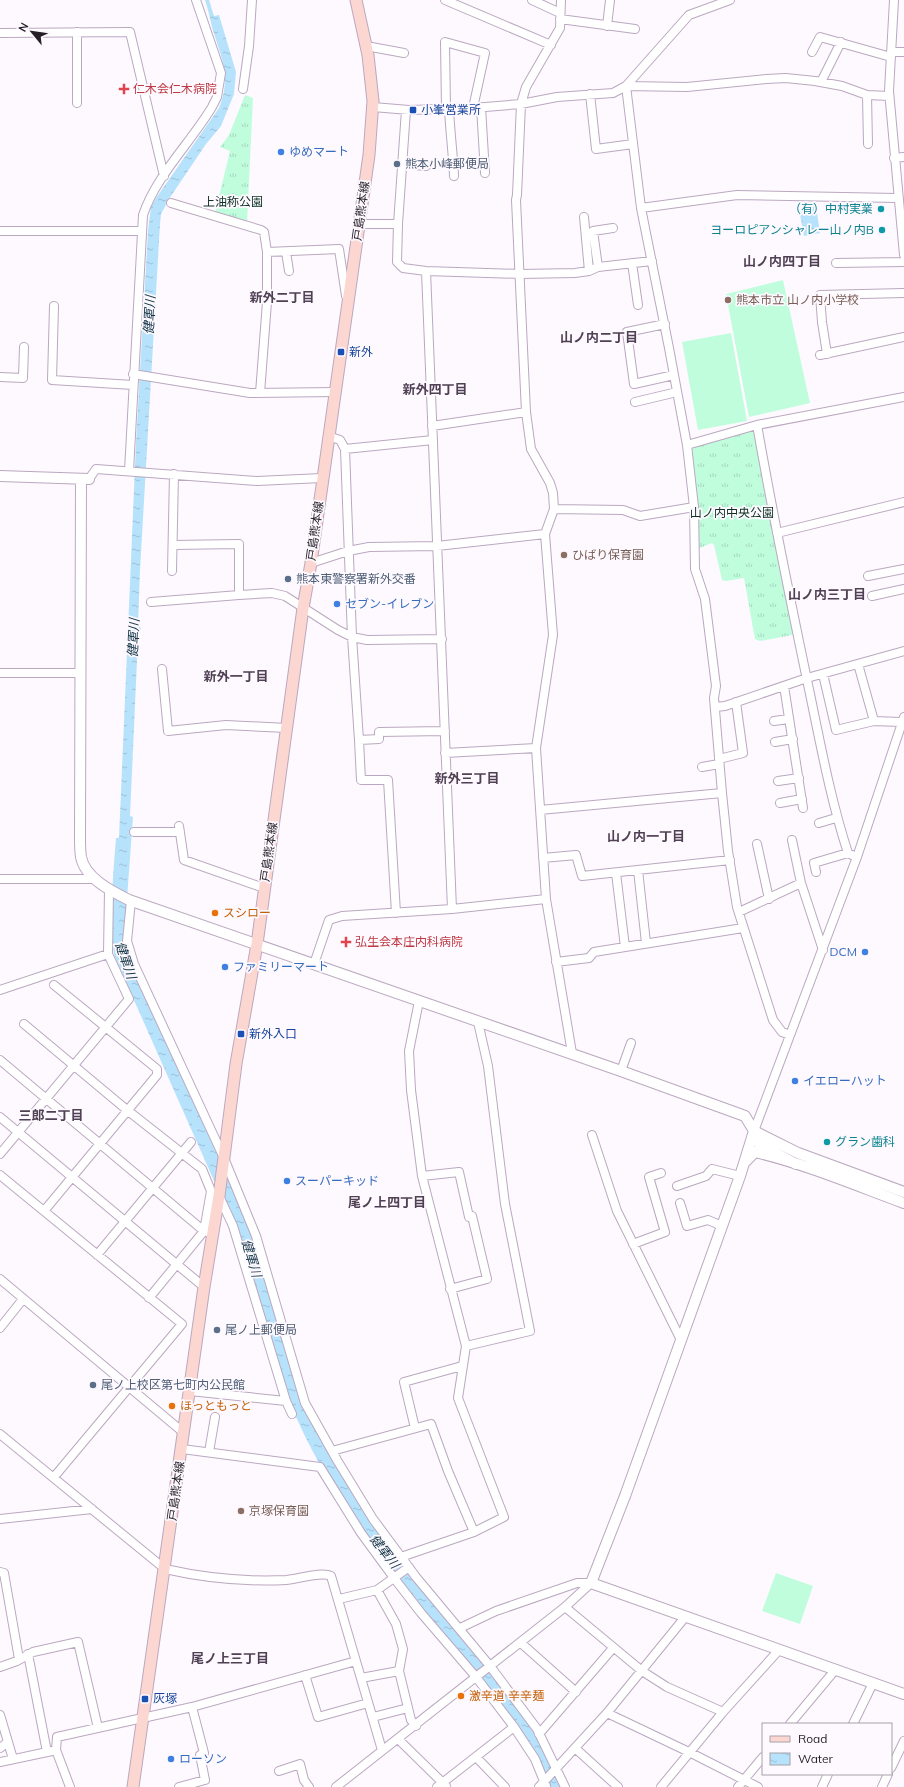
<svg xmlns="http://www.w3.org/2000/svg" width="904" height="1787" viewBox="0 0 904 1787" font-family="Mulish,'Noto Sans JP',sans-serif">
	<style>
		.grass { fill: url(#grass-tufts) }
		.garden { fill: #c0fddd }
		.water { fill: url(#water-ripples) }
		.lines { fill: none; stroke-linecap: round; stroke-linejoin: round }
		.minor-casing { stroke: #bba8c0; stroke-width: 10 }
		.tertiary-casing { stroke: #bba8c0; stroke-width: 12 }
		.secondary-casing { stroke: #bba8c0; stroke-width: 13 }
		.minor { stroke: #fff; stroke-width: 8 }
		.tertiary { stroke: #fff; stroke-width: 10 }
		.secondary { stroke: #fcd7d1; stroke-width: 11 }
		.health-dot { fill: #e0444e; stroke: #fdf9ff; stroke-width: 1.5 }
		.transit-dot { fill: #1a4fb4; stroke: #fdf9ff; stroke-width: 1.5 }
		.shop-dot { fill: #3f7fe0; stroke: #fdf9ff; stroke-width: 1.5 }
		.service-dot { fill: #5c6f8a; stroke: #fdf9ff; stroke-width: 1.5 }
		.culture-dot { fill: #0f9aa8; stroke: #fdf9ff; stroke-width: 1.5 }
		.education-dot { fill: #8d6e63; stroke: #fdf9ff; stroke-width: 1.5 }
		.food-dot { fill: #e8710a; stroke: #fdf9ff; stroke-width: 1.5 }
		.labels { text-anchor: middle; stroke-width: 3.5; stroke-linejoin: round; paint-order: stroke }
		.health-label { font-size: 12px; fill: #be3a42; stroke: #fdf9ff; text-anchor: start }
		.transit-label { font-size: 12px; fill: #164399; stroke: #fdf9ff; text-anchor: start }
		.shop-label { font-size: 12px; fill: #366cbe; stroke: #fdf9ff; text-anchor: start }
		.service-label { font-size: 12px; fill: #4e5e75; stroke: #fdf9ff; text-anchor: start }
		.park-label { font-size: 12px; fill: #0d3021; stroke: #fdf9ff }
		.culture-label { font-size: 12px; fill: #0d838f; stroke: #fdf9ff; text-anchor: end }
		.street-label { font-size: 12px; fill: #261f28; stroke: #fdf9ff }
		.education-label { font-size: 12px; fill: #785e54; stroke: #fdf9ff; text-anchor: start }
		.food-label { font-size: 12px; fill: #c56008; stroke: #fdf9ff; text-anchor: start }
		.neighbourhood-label { font-size: 13px; font-weight: bold; fill: #504054; stroke: #fdf9ff }
		.water-label { font-size: 13px; font-style: italic; fill: #17394a; stroke: #fdf9ff }
	</style>
	<defs>
		<pattern id="grass-tufts" width="24" height="20" patternUnits="userSpaceOnUse"><rect width="24" height="20" fill="#c0fddd"/><path d="M3 7l-1-3M5 7V3M7 7l1-3M15 17l-1-3M17 17v-4M19 17l1-3" fill="none" stroke="#a5d8be"/></pattern>
		<pattern id="water-ripples" width="26" height="14" patternUnits="userSpaceOnUse"><rect width="26" height="14" fill="#b6e2fb"/><path d="M2 4q2-2 4 0t4 0M15 11q2-2 4 0t4 0" fill="none" stroke="#9cc1d7"/></pattern>
	</defs>
	<rect width="100%" height="100%" fill="#fdf9ff"/>
	<!-- grass -->
	<path class="grass" d="M245,95L253,98L247,223L215,213L230,151L220,147L229,135Z
		M749,430L755,434L794,632L792,635L760,641L755,639L744,578L726,581L722,580L714,545L712,543L697,549L690,451L694,446Z"/>
	<!-- garden -->
	<path class="garden" d="M783,280L810,403L749,417L726,294Z
		M731,333L747,421L698,430L682,342Z
		M776,1573L813,1586L800,1624L762,1611Z"/>
	<!-- water -->
	<path class="water" d="M205,0H209L214,16L219,15L236,72L234,94L221,126L206,144L169,199L161,214L160,224L140,570L138,625L141,628L138,638L130,816L133,817L124,939L216,1152L244,1210L300,1391L410,1574L434,1605L466,1641L492,1676L494,1677L534,1730L563,1787H549L537,1760C493,1704 449,1647 406,1590C362,1531 316,1470 290,1402L230,1214L211,1174L114,955C109,916 113,877 116,838H119L121,792L136,443L148,231L151,207L156,198L219,108C232,75 221,58 212,27C210,18 208,9 205,0Z
		M816,206L820,233L804,236L799,209Z"/>
	<g class="lines">
		<!-- minor casing -->
		<g class="minor-casing">
			<path id="minor" d="M445,0L551,45
				M532,0L560,13
				M561,0L560,28L526,87L521,104L517,195L516,200L526,412L531,449L550,483L553,493L554,509L545,534L553,635L536,748L546,899L572,1053
				M730,0L689,15L626,86L641,208L669,348L687,445L694,507L695,569L705,599L716,686L714,698L722,793L728,851L737,907L773,1020L782,1032L790,1035
				M894,0L889,91L904,255
				M560,19L635,29
				M607,26L610,0
				M77,32V103
				M0,33L130,32L164,176
				M366,46L404,53
				M812,52L820,37L891,57
				M891,52H904
				M821,82L841,42
				M243,89L249,46L252,0
				M590,94L596,149L633,144
				M867,95L868,144
				M373,107L409,110L473,108L521,104L557,97L613,93L626,86L687,87L766,79L786,78L815,81L842,86L867,95L889,96
				M481,107L485,173
				M446,109L445,42L485,53L473,108
				M449,109C450,131 453,153 454,176
				M894,158L904,157
				M402,164L426,166
				M171,203L261,230L264,232L267,252
				M641,208L737,195L897,198
				M584,217L589,271
				M359,224H398L406,110
				M398,224L397,262L403,268L426,271L520,274L575,273L589,271L598,267L652,261
				M0,231H141
				M286,252L289,271
				M632,263L638,305
				M836,263L904,262
				M598,267L593,231L613,228
				M426,271L452,909
				M54,306L52,380L133,385
				M665,324L627,332L634,384L674,375
				M827,354L822,322L820,295L904,293
				M820,355L904,337
				M133,374L250,393L335,392
				M0,377L23,378L24,347
				M260,393L267,302V252L339,249L346,296
				M635,402L677,392
				M757,425C773,515 791,604 810,694C821,747 831,801 848,853
				M432,426L526,412
				M328,436L340,440L345,449L352,637L359,740L379,739V732L445,731
				M687,445L757,425L904,397
				M345,449L433,440
				M129,471L143,215C156,176 191,142 212,107L217,97L221,73L196,0
				M89,479L96,469L257,481L322,478
				M554,509L623,510L640,516L694,507
				M777,533L904,502
				M173,545L239,544V595L272,593L285,596L338,630L352,637L367,640L442,639
				M311,563L348,551L369,547L437,546L545,534
				M172,571L174,474
				M868,576L904,569
				M872,596L904,589
				M151,602L239,595
				M858,664L874,721
				M162,669L168,731L226,725L287,728
				M0,673H81
				M823,674L836,730L874,721L901,722
				M784,686L803,808
				M716,707L725,706L807,678L904,651
				M774,721L789,719
				M359,740L361,780H388L396,913
				M775,742L793,739
				M445,753L536,748
				M719,759L743,753L736,702
				M702,767L719,764
				M778,781L799,778
				M780,803L802,799
				M540,810L722,793
				M819,823L836,818
				M179,826L184,860L264,888
				M134,832H180
				M792,840L801,883L823,950
				M757,844L769,899
				M543,858L576,855L582,876L730,860
				M638,870L646,943
				M816,872L814,863L848,853L852,855
				M616,873L625,947
				M0,879H96
				M131,901L127,941L134,964L224,1158L256,1236L305,1403L337,1460L373,1519L416,1577L490,1666L537,1729L565,1787
				M739,912L801,883
				M556,962L589,958L594,952L743,928
				M314,964L329,920L342,916L452,909L546,899
				M0,990L108,954
				M24,1024L127,1110L202,1169L211,1191L204,1231L207,1232
				M0,1060L204,1231L149,1298
				M621,1071L631,1043
				M0,1117L204,1287
				M754,1131L857,857L904,717
				M592,1135L617,1211L681,1340
				M0,1154L129,999L108,954L109,890
				M0,1175L182,1324L54,1477
				M422,1176L459,1172L469,1217
				M677,1186L706,1176L712,1169L740,1176
				M219,1196L233,1226L286,1401L292,1414
				M680,1203L687,1226L708,1220L722,1226
				M44,1211L157,1075V1069L54,985
				M633,1244L665,1232L649,1177L661,1173
				M97,1255L191,1142
				M0,1279L184,1433
				M450,1289L487,1279L472,1216
				M0,1328L23,1299
				M466,1346L530,1331L505,1204L488,1066L478,1022
				M190,1391L286,1401
				M415,1428L404,1382L462,1366
				M0,1434L165,1569C205,1578 245,1582 286,1580C298,1579 322,1571 331,1576L382,1750
				M182,1449L320,1467L361,1533L394,1578L421,1613L476,1677L514,1727L437,1787
				M332,1451L431,1424L448,1471L474,1532
				M209,1452L215,1417
				M0,1519L92,1509
				M401,1557L474,1532L504,1517L458,1398L466,1346L422,1176L411,1090L409,1051L419,1001
				M0,1572L4,1573L19,1659
				M339,1599L377,1590L409,1567
				M565,1607L642,1671L667,1687L723,1712
				M460,1628L496,1611L577,1583H591
				M521,1643L576,1692
				M28,1654L47,1752
				M0,1667L17,1661L33,1652L78,1642L98,1728
				M399,1671L411,1720L416,1726
				M305,1675L318,1717L368,1703
				M361,1678L399,1671L403,1649L396,1624L377,1590
				M607,1713L689,1752L758,1787
				M0,1715L13,1759
				M373,1717L408,1708
				M790,1724L836,1669
				M853,1724L873,1683
				M514,1727L535,1759L546,1786
				M539,1734L613,1648
				M398,1739L446,1786
				M0,1748L8,1742
				M575,1748L618,1787
				M476,1757L505,1787
				M0,1762L52,1751
				M891,1768L904,1741
				M279,1771L300,1764L304,1780L309,1787
				M70,1787L56,1750L57,1737L192,1707L356,1661
				M179,1787L205,1780L200,1755L204,1753L192,1707
				M336,1787L565,1607L591,1583
				M539,1787L607,1713L686,1616
				M661,1787L723,1712L779,1650
				M738,1787L763,1757
				M822,1787L828,1774
				M882,1787L888,1774"/>
		</g>
		<!-- tertiary casing -->
		<g class="tertiary-casing">
			<path id="tertiary" d="M0,476L89,479
				M81,479L80,838C80,844 80,851 81,857C85,878 111,891 129,900L621,1071L745,1116L754,1131L759,1144L796,1164
				M754,1131L740,1176L625,1496L591,1583L904,1694
				M754,1131L798,1153L904,1192
				M746,1161L755,1152C806,1164 855,1185 904,1203"/>
		</g>
		<!-- secondary casing -->
		<g class="secondary-casing">
			<path id="secondary" d="M133,1787L204,1287L219,1196L236,1064L257,944L303,608L311,563L369,155L373,101L368,55L356,0"/>
		</g>
		<!-- minor -->
		<use href="#minor" class="minor"/>
		<!-- tertiary -->
		<use href="#tertiary" class="tertiary"/>
		<!-- secondary -->
		<use href="#secondary" class="secondary"/>
	</g>
	<!-- markers -->
	<g class="health-dot">
		<path d="M122 83h4v4h4v4h-4v4h-4v-4h-4v-4h4z"/>
		<path d="M344 936h4v4h4v4h-4v4h-4v-4h-4v-4h4z"/>
	</g>
	<g class="transit-dot">
		<rect x="409" y="106" width="8" height="8" rx="2"/>
		<rect x="337" y="348" width="8" height="8" rx="2"/>
		<rect x="237" y="1030" width="8" height="8" rx="2"/>
		<rect x="141" y="1695" width="8" height="8" rx="2"/>
	</g>
	<g class="shop-dot">
		<circle cx="281" cy="152" r="4"/>
		<circle cx="337" cy="604" r="4"/>
		<circle cx="865" cy="952" r="4"/>
		<circle cx="225" cy="967" r="4"/>
		<circle cx="795" cy="1081" r="4"/>
		<circle cx="287" cy="1181" r="4"/>
		<circle cx="171" cy="1759" r="4"/>
	</g>
	<g class="service-dot">
		<circle cx="397" cy="164" r="4"/>
		<circle cx="288" cy="579" r="4"/>
		<circle cx="217" cy="1330" r="4"/>
		<circle cx="93" cy="1385" r="4"/>
	</g>
	<g class="culture-dot">
		<circle cx="881" cy="209" r="4"/>
		<circle cx="882" cy="230" r="4"/>
		<circle cx="827" cy="1142" r="4"/>
	</g>
	<g class="education-dot">
		<circle cx="728" cy="300" r="4"/>
		<circle cx="564" cy="555" r="4"/>
		<circle cx="241" cy="1511" r="4"/>
	</g>
	<g class="food-dot">
		<circle cx="215" cy="913" r="4"/>
		<circle cx="172" cy="1406" r="4"/>
		<circle cx="461" cy="1696" r="4"/>
	</g>
	<g class="labels">
		<!-- health labels -->
		<g class="health-label">
			<text x="133" y="93">仁木会仁木病院</text>
			<text x="355" y="946">弘生会本庄内科病院</text>
		</g>
		<!-- transit labels -->
		<g class="transit-label">
			<text x="421" y="114">小峯営業所</text>
			<text x="349" y="356">新外</text>
			<text x="249" y="1038">新外入口</text>
			<text x="153" y="1703">灰塚</text>
		</g>
		<!-- shop labels -->
		<g class="shop-label">
			<text x="289" y="156">ゆめマート</text>
			<text x="345" y="608">セブン-イレブン</text>
			<text x="857" y="956" text-anchor="end">DCM</text>
			<text x="233" y="971">ファミリーマート</text>
			<text x="803" y="1085">イエローハット</text>
			<text x="295" y="1185">スーパーキッド</text>
			<text x="179" y="1763">ローソン</text>
		</g>
		<!-- service labels -->
		<g class="service-label">
			<text x="405" y="168">熊本小峰郵便局</text>
			<text x="296" y="583">熊本東警察署新外交番</text>
			<text x="225" y="1334">尾ノ上郵便局</text>
			<text x="101" y="1389">尾ノ上校区第七町内公民館</text>
		</g>
		<!-- park labels -->
		<g class="park-label">
			<text x="233" y="206">上油称公園</text>
			<text x="732" y="517">山ノ内中央公園</text>
		</g>
		<!-- culture labels -->
		<g class="culture-label">
			<text x="873" y="213">（有）中村実業</text>
			<text x="874" y="234">ヨーロピアンシャレー山ノ内B</text>
			<text x="835" y="1146" text-anchor="start">グラン歯科</text>
		</g>
		<!-- street labels -->
		<g class="street-label">
			<text transform="translate(361 211) rotate(-82)" y="4">戸島熊本線</text>
			<text transform="translate(315 531) rotate(-82)" y="4">戸島熊本線</text>
			<text transform="translate(269 852) rotate(-82)" y="4">戸島熊本線</text>
			<text transform="translate(176 1491) rotate(-82)" y="4">戸島熊本線</text>
		</g>
		<!-- education labels -->
		<g class="education-label">
			<text x="736" y="304">熊本市立 山ノ内小学校</text>
			<text x="572" y="559">ひばり保育園</text>
			<text x="249" y="1515">京塚保育園</text>
		</g>
		<!-- food labels -->
		<g class="food-label">
			<text x="223" y="917">スシロー</text>
			<text x="180" y="1410">ほっともっと</text>
			<text x="469" y="1700">激辛道 辛辛麺</text>
		</g>
		<!-- neighbourhood labels -->
		<g class="neighbourhood-label">
			<text x="782" y="266">山ノ内四丁目</text>
			<text x="282" y="302">新外二丁目</text>
			<text x="599" y="342">山ノ内二丁目</text>
			<text x="435" y="394">新外四丁目</text>
			<text x="827" y="599">山ノ内三丁目</text>
			<text x="236" y="681">新外一丁目</text>
			<text x="467" y="783">新外三丁目</text>
			<text x="646" y="841">山ノ内一丁目</text>
			<text x="51" y="1120">三郎二丁目</text>
			<text x="387" y="1207">尾ノ上四丁目</text>
			<text x="230" y="1663">尾ノ上三丁目</text>
		</g>
		<!-- water labels -->
		<g class="water-label">
			<text transform="translate(149 315) rotate(-87)" y="5">健軍川</text>
			<text transform="translate(133 638) rotate(-87)" y="5">健軍川</text>
			<text transform="translate(126 960) rotate(71)" y="5">健軍川</text>
			<text transform="translate(252 1258) rotate(73)" y="5">健軍川</text>
			<text transform="translate(385 1551) rotate(52)" y="5">健軍川</text>
		</g>
	</g>
	<!-- legend -->
	<rect x="762" y="1723" width="130" height="52" fill="#fdf9ff" stroke="#a7a2a9"/>
	<rect x="770" y="1736" width="20" height="6" fill="#fcd7d1" stroke="#a7a2a9"/>
	<text x="798" y="1743" font-size="12" fill="#261f28">Road</text>
	<rect x="770" y="1753" width="20" height="12" fill="url(#water-ripples)" stroke="#a7a2a9"/>
	<text x="798" y="1763" font-size="12" fill="#261f28">Water</text>
	<!-- north arrow -->
	<g transform="translate(32 32) rotate(299)" stroke="#fdf9ff" stroke-width="3" paint-order="stroke">
	<path d="M0-3L7 15L0 10L-7 15Z" fill="#261f28"/>
	<text y="-6" font-size="11" font-weight="bold" text-anchor="middle" fill="#261f28">N</text>
	</g>
</svg>
